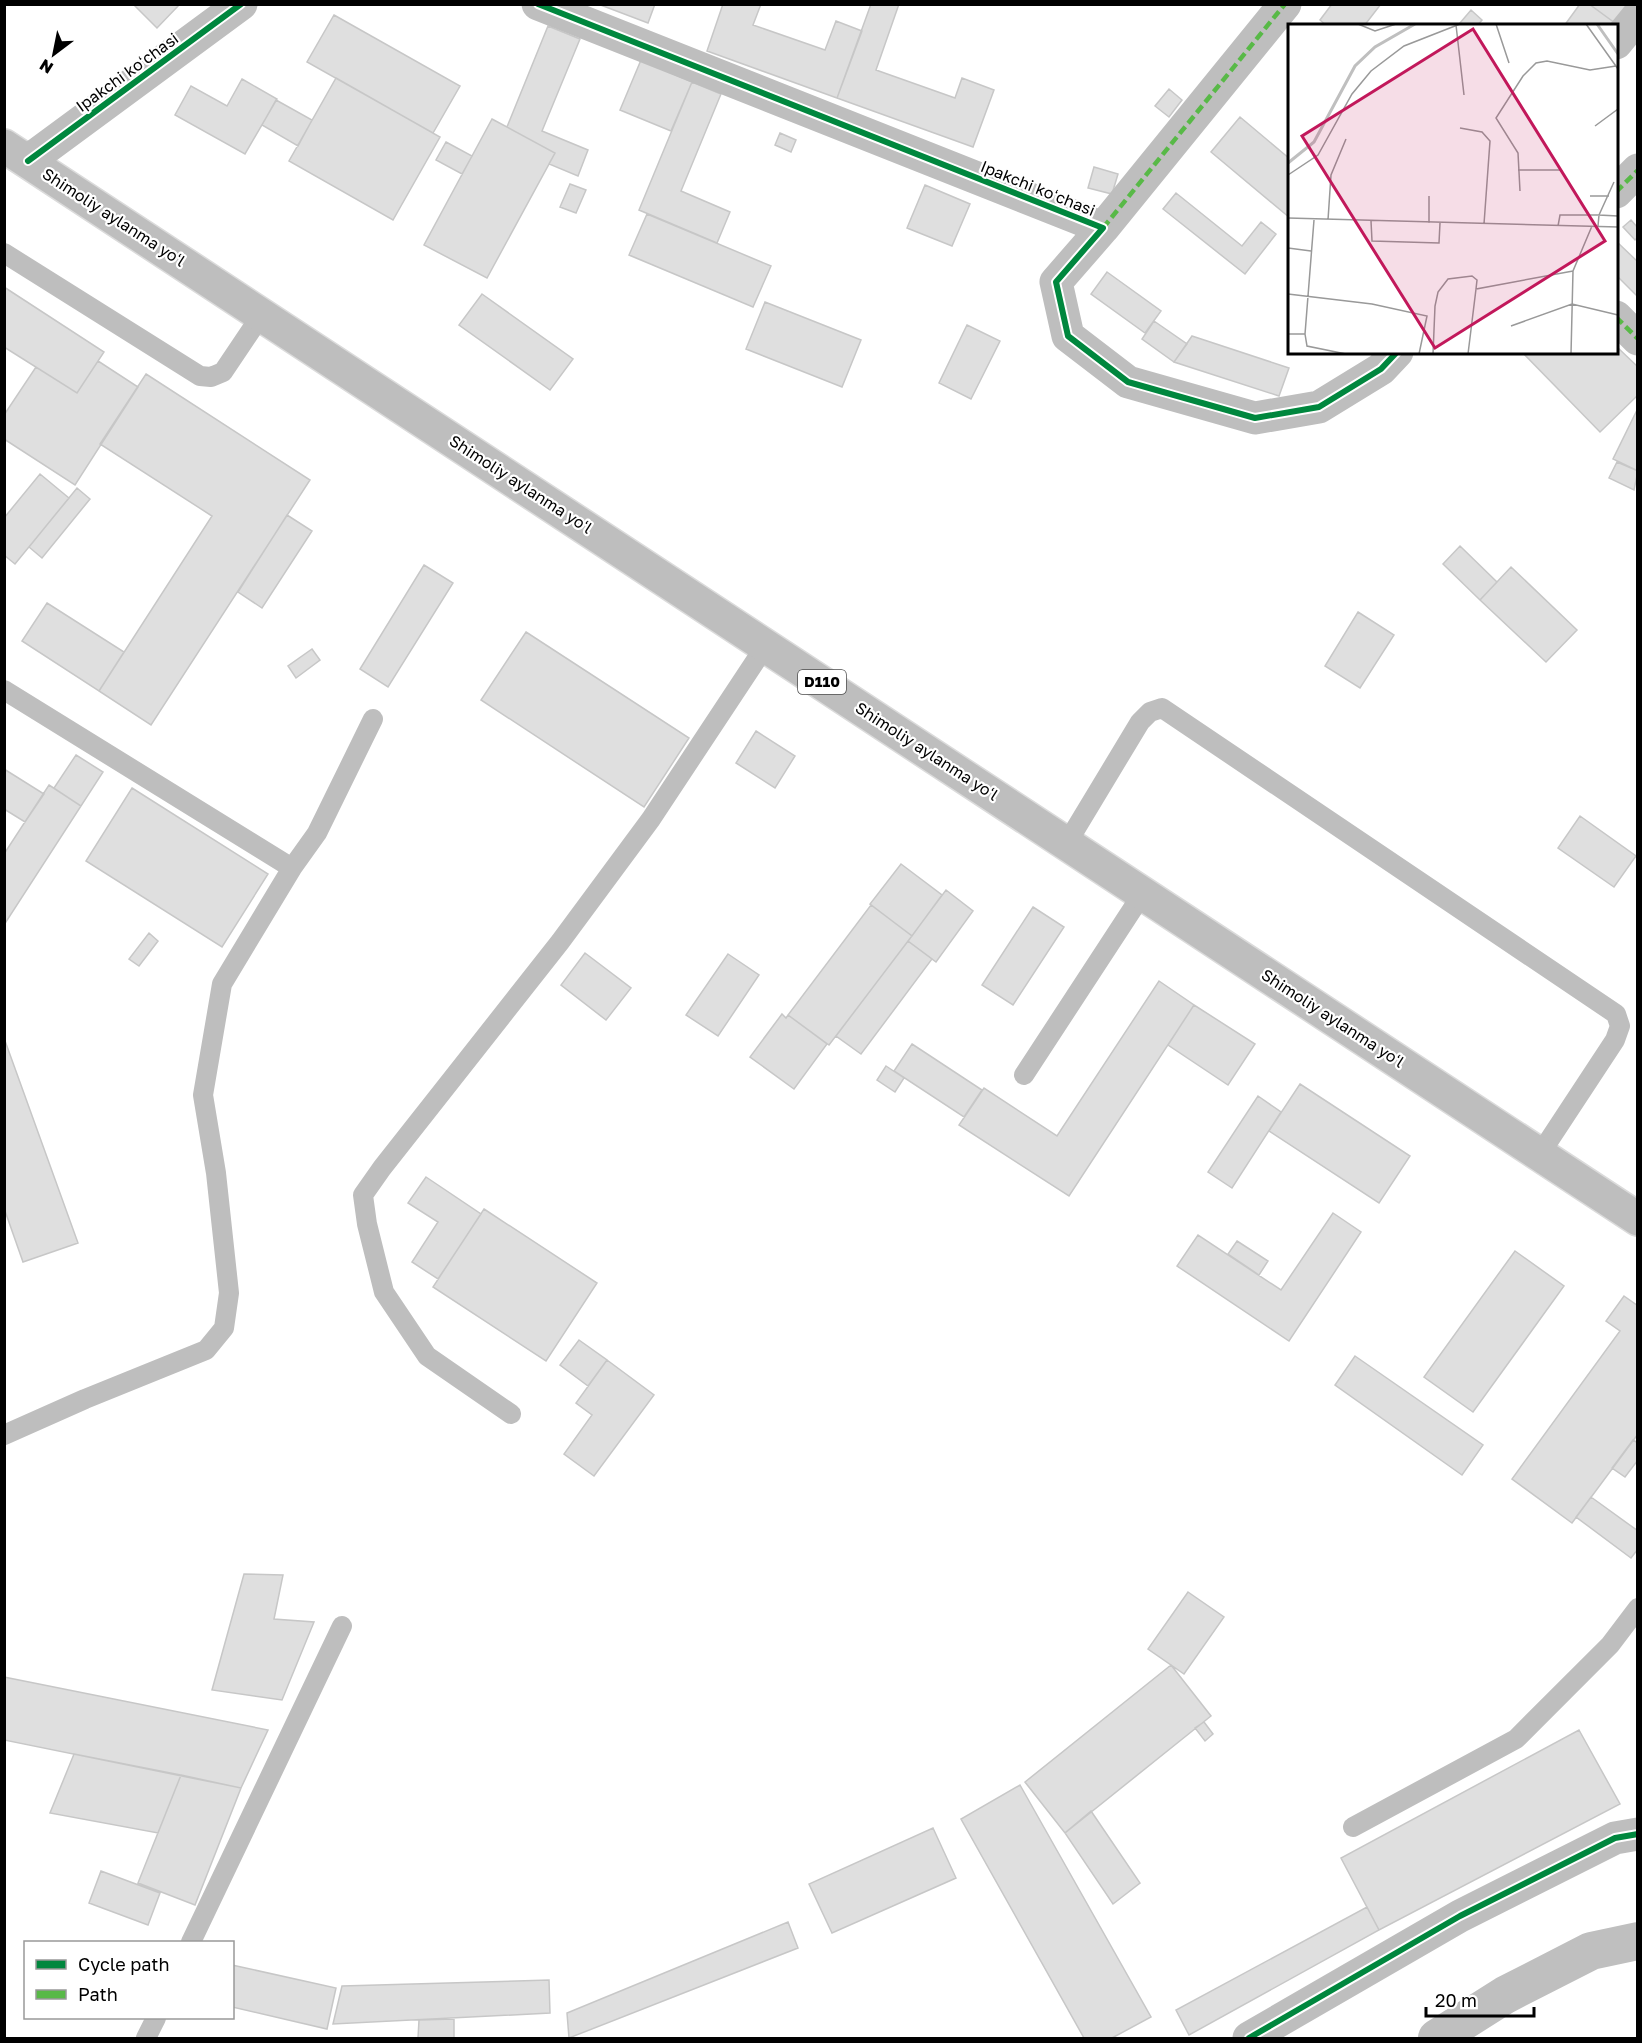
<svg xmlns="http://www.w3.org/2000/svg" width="1642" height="2043" viewBox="0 0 1642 2043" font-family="'Golos Text',sans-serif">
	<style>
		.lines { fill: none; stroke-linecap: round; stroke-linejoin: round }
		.canal { stroke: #bfbfbf; stroke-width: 38 }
		.building { fill: #dfdfdf; stroke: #c7c7c7; stroke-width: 1.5 }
		.primary-casing { stroke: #dbdbdb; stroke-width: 36 }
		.service { stroke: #bebebe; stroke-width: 20 }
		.minor { stroke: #bebebe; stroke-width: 33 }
		.primary { stroke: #bebebe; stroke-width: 33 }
		.quiet { stroke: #58b947; stroke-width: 4.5; stroke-dasharray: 9 4.5; stroke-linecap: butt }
		.cycleway-casing { stroke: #fff; stroke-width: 10 }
		.cycleway { stroke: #00873e; stroke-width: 6 }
		.labels { text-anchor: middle; stroke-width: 4.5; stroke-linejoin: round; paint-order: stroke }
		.shield { fill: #fff; stroke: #4c4c4c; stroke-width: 1.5 }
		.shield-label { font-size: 15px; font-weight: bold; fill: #000 }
		.street-label { font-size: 16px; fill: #000; stroke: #fff }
		.inset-river { fill: none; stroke: #bfbfbf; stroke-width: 3 }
		.inset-road { fill: none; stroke: #999; stroke-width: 1.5 }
		.view { fill: #c2185b; fill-opacity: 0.15; stroke: #c2185b; stroke-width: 3 }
		.inset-edge { fill: none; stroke: #000; stroke-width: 3 }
	</style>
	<rect width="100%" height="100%" fill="#fff"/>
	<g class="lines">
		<!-- canal -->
		<path class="canal" d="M1437,2038L1505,1995L1591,1951L1638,1941"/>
	</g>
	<!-- building -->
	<path class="building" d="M133,4H180L157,28Z
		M598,4H655L648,23Z
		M723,4H761L753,25L825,50L836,21L862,31L837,98L707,51Z
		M871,4H899L876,70L955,98L962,78L994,90L973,147L837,98Z
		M1332,4H1381L1364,26H1327L1320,20Z
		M1580,4H1589L1615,23L1612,26H1564Z
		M1589,4H1629L1615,23Z
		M1471,10L1482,20L1477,26H1463L1460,23Z
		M334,15L460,86L433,133L307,62Z
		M548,26L580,39L542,131L588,150L578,176L549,164L555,153L507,127Z
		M641,60L692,82L671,131L620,110Z
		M336,78L440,137L393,220L289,161Z
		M242,79L277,99L245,154L175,115L191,86L227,106Z
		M692,82L721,94L681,191L730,212L717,243L639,210Z
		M1169,89L1182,100L1169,117L1155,106Z
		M276,100L312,120L298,146L262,125Z
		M1240,117L1290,159V218L1211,152Z
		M492,119L555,153L487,278L424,245Z
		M780,133L796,140L791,152L775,145Z
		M446,142L472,156L462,174L436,160Z
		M1094,167L1118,174L1112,194L1088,188Z
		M570,184L586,190L576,213L560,207Z
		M925,185L970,204L952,246L907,228Z
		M1176,193L1242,246L1261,222L1276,234L1245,274L1163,209Z
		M647,214L771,266L753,307L629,255Z
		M1631,220L1638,228V237L1635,240L1623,227Z
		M1616,241L1638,262V297L1616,275Z
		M1107,272L1161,311L1145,333L1091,294Z
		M4,287L104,352L77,393L4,347Z
		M482,294L573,359L550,390L459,325Z
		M765,302L861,340L842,387L746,349Z
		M1154,321L1187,344L1174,362L1142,339Z
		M967,325L1000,341L971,399L939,383Z
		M1192,336L1289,368L1279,396L1174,362Z
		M1616,346L1638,367V395L1600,432L1522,352H1616Z
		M98,361L138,387L75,485L4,439V415L36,367L77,393Z
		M146,374L310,480L151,725L99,691L212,516L100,444Z
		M1638,408V471L1613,459Z
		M1617,462L1638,471L1634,490L1609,478Z
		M40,474L69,498L15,564L4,555V518Z
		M77,488L90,499L42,558L29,547Z
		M287,515L312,531L262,608L238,592Z
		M1460,546L1497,582L1480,600L1443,564Z
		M424,565L453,583L388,687L360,669Z
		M1511,567L1577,630L1546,662L1480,600Z
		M47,603L124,652L99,691L22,641Z
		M1358,612L1394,635L1360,688L1325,666Z
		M526,632L689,738L644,807L481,700Z
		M312,649L320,660L296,678L288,666Z
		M756,731L795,756L775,788L736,763Z
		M76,755L103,772L81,806L54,788Z
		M4,769L44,794L25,822L4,809Z
		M49,785L81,806L4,925V854Z
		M132,788L268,874L222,947L86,861Z
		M1580,816L1636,856L1614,887L1558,848Z
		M901,864L942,895L912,936L870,904Z
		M946,890L973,911L936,962L908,941Z
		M871,905L912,936L829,1045L788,1015Z
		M1033,907L1064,927L1013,1005L982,985Z
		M149,933L158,941L139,966L129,959Z
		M908,941L932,959L861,1054L836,1036Z
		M585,953L631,988L606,1020L561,985Z
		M728,954L759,975L718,1036L686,1015Z
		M1159,981L1194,1005L1069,1196L959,1125L984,1088L1057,1136Z
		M1194,1005L1255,1044L1228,1085L1168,1045Z
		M782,1014L786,1018L788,1015L827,1044L794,1089L750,1057Z
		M4,1038L78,1243L23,1262L4,1208Z
		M912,1044L982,1090L964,1117L894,1071Z
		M886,1066L904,1078L895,1092L877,1080Z
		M1300,1084L1410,1156L1379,1203L1269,1131Z
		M1258,1096L1281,1112L1232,1188L1208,1172Z
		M426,1177L481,1214L438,1279L412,1262L438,1222L408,1203Z
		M484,1209L597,1283L546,1361L433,1287Z
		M1333,1213L1361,1232L1289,1341L1177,1266L1198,1235L1281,1290Z
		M1237,1241L1268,1261L1259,1275L1228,1254Z
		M1515,1251L1564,1286L1473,1412L1424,1377Z
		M1624,1296L1638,1306V1434L1572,1523L1512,1479L1620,1331L1606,1321Z
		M579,1340L607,1360L588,1386L560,1365Z
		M1355,1356L1483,1445L1462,1475L1335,1385Z
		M607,1360L654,1395L594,1476L564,1454L592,1415L576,1403Z
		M1633,1440L1638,1443V1460L1625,1477L1612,1468Z
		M1591,1497L1638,1531V1549L1631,1558L1576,1517Z
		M244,1574L283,1575L274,1619L314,1622L282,1700L212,1690Z
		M1188,1592L1224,1617L1184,1674L1148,1649Z
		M1171,1665L1211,1716L1065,1833L1025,1782Z
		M4,1677L268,1730L241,1788L4,1740Z
		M1204,1722L1213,1734L1205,1741L1195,1728Z
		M1579,1730L1620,1804L1379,1930L1341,1858Z
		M74,1754L181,1775L158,1833L50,1813Z
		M181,1775L241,1788L195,1905L138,1883Z
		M1020,1785L1151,2017L1112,2038H1084L961,1819Z
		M1091,1811L1140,1883L1113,1904L1065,1833Z
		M933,1828L956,1878L832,1933L809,1884Z
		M101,1871L160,1893L148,1925L89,1903Z
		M1367,1907L1379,1930L1189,2035L1176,2010Z
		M788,1922L798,1948L569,2038L567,2013Z
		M232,1965L336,1988L327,2029L232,2007Z
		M549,1980L550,2013L333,2024L342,1986Z
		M454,2019V2038H418L419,2020Z"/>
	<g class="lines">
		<!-- primary casing -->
		<g class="primary-casing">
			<path id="primary" d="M4,146L1638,1219"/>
		</g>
		<!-- service -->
		<path class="service" d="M4,253L200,376L211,377L223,372L262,314
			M4,690L292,868
			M1067,843L1140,722L1150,712L1162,708L1616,1014L1620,1026L1615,1040L1540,1154
			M1024,1075L1143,893
			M511,1414L427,1356L384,1292L367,1224L363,1195L382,1168L560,942L651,819L766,645
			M4,1435L85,1399L206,1350L224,1328L229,1293L216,1173L203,1095L222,984L292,868L317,833L373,719
			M1353,1827L1516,1739L1610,1645L1638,1608
			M191,1942L342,1626
			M146,2038L156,2018"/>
		<!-- minor -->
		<path class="minor" d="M538,4L1103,228L1056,282L1068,336L1128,382L1255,418L1319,407L1381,369L1397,352
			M1616,43L1638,16
			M28,161L241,4
			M1616,192L1638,170
			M1103,228L1285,4
			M1616,317L1638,339
			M1249,2038L1460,1916L1615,1838L1638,1834"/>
		<!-- primary -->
		<use href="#primary" class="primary"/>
		<!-- quiet -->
		<path class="quiet" d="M1616,192L1638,170
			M1103,228L1285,4
			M1616,317L1638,339"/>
		<!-- cycleway casing -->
		<g class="cycleway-casing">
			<path id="cycleway" d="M538,4L1103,228L1056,282L1068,336L1128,382L1255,418L1319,407L1381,369L1397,352
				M28,161L241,4
				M1249,2038L1460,1916L1615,1838L1638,1834"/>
		</g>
		<!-- cycleway -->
		<use href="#cycleway" class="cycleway"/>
	</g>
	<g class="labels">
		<!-- shield labels -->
		<rect class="shield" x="798" y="670" width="48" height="24" rx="4.5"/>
		<g class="shield-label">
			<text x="822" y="687">D110</text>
		</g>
		<!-- street labels -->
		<g class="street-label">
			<text transform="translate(127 72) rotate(-36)" y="6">Ipakchi koʻchasi</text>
			<text transform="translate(1038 188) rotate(22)" y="6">Ipakchi koʻchasi</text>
			<text transform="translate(114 217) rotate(33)" y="6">Shimoliy aylanma yoʻl</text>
			<text transform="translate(521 484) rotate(33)" y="6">Shimoliy aylanma yoʻl</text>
			<text transform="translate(927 751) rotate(33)" y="6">Shimoliy aylanma yoʻl</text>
			<text transform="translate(1333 1018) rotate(33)" y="6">Shimoliy aylanma yoʻl</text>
		</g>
	</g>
	<!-- overview -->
	<g transform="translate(1288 24)">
		<rect width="330" height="330" fill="#fff"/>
		<path class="inset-river" d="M309,0L330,30M0,139L26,118L67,42L87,23L127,0"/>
		<path class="inset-road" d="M70,0L87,7L108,0M208,0L221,39M298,0L330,45M168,1L176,71M307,102L330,85M172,104L194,108L202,117L196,200M230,146H274M0,151L30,131L64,70L83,47L116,22L172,0M326,158L311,191L330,192M232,167L230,129L208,94L235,52L248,39L259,37L302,46L328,42M302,172H321M0,194L330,203M40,196L43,151L58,115M83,197L84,217L151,219L152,199M141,199V172M270,202L272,191H311L310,202M0,224L23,227M0,270L84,280L139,292L131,330M223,302L284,280L330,291M0,310H17L26,196M17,310L19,322L58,330M145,330L147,282L150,268L160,255L184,252L189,256L188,265L285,247M180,330L188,265M283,330L285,247L304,202"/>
		<path class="view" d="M185,5L317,217L147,324L14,112Z"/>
		<rect width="330" height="330" class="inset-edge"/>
	</g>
	<!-- border -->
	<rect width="1642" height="2043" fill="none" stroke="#000000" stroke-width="12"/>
	<!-- legend -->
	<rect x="24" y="1941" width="210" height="78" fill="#ffffff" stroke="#999999" stroke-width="1.5"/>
	<rect x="36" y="1960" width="30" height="9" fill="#00873e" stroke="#999999" stroke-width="1.5"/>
	<text x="78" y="1971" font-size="18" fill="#000000">Cycle path</text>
	<rect x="36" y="1990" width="30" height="9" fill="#58b947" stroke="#999999" stroke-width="1.5"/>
	<text x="78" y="2001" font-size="18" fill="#000000">Path</text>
	<!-- north arrow -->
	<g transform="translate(54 54) rotate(212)" stroke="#ffffff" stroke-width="4.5" paint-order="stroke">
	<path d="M0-4.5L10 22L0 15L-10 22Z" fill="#000000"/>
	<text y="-9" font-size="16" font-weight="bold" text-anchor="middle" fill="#000000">N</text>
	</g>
	<!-- scale -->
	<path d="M1426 2007v9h108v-9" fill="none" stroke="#000000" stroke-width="3"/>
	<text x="1435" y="2007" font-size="18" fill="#000000" stroke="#ffffff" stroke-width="4.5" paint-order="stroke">20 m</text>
</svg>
